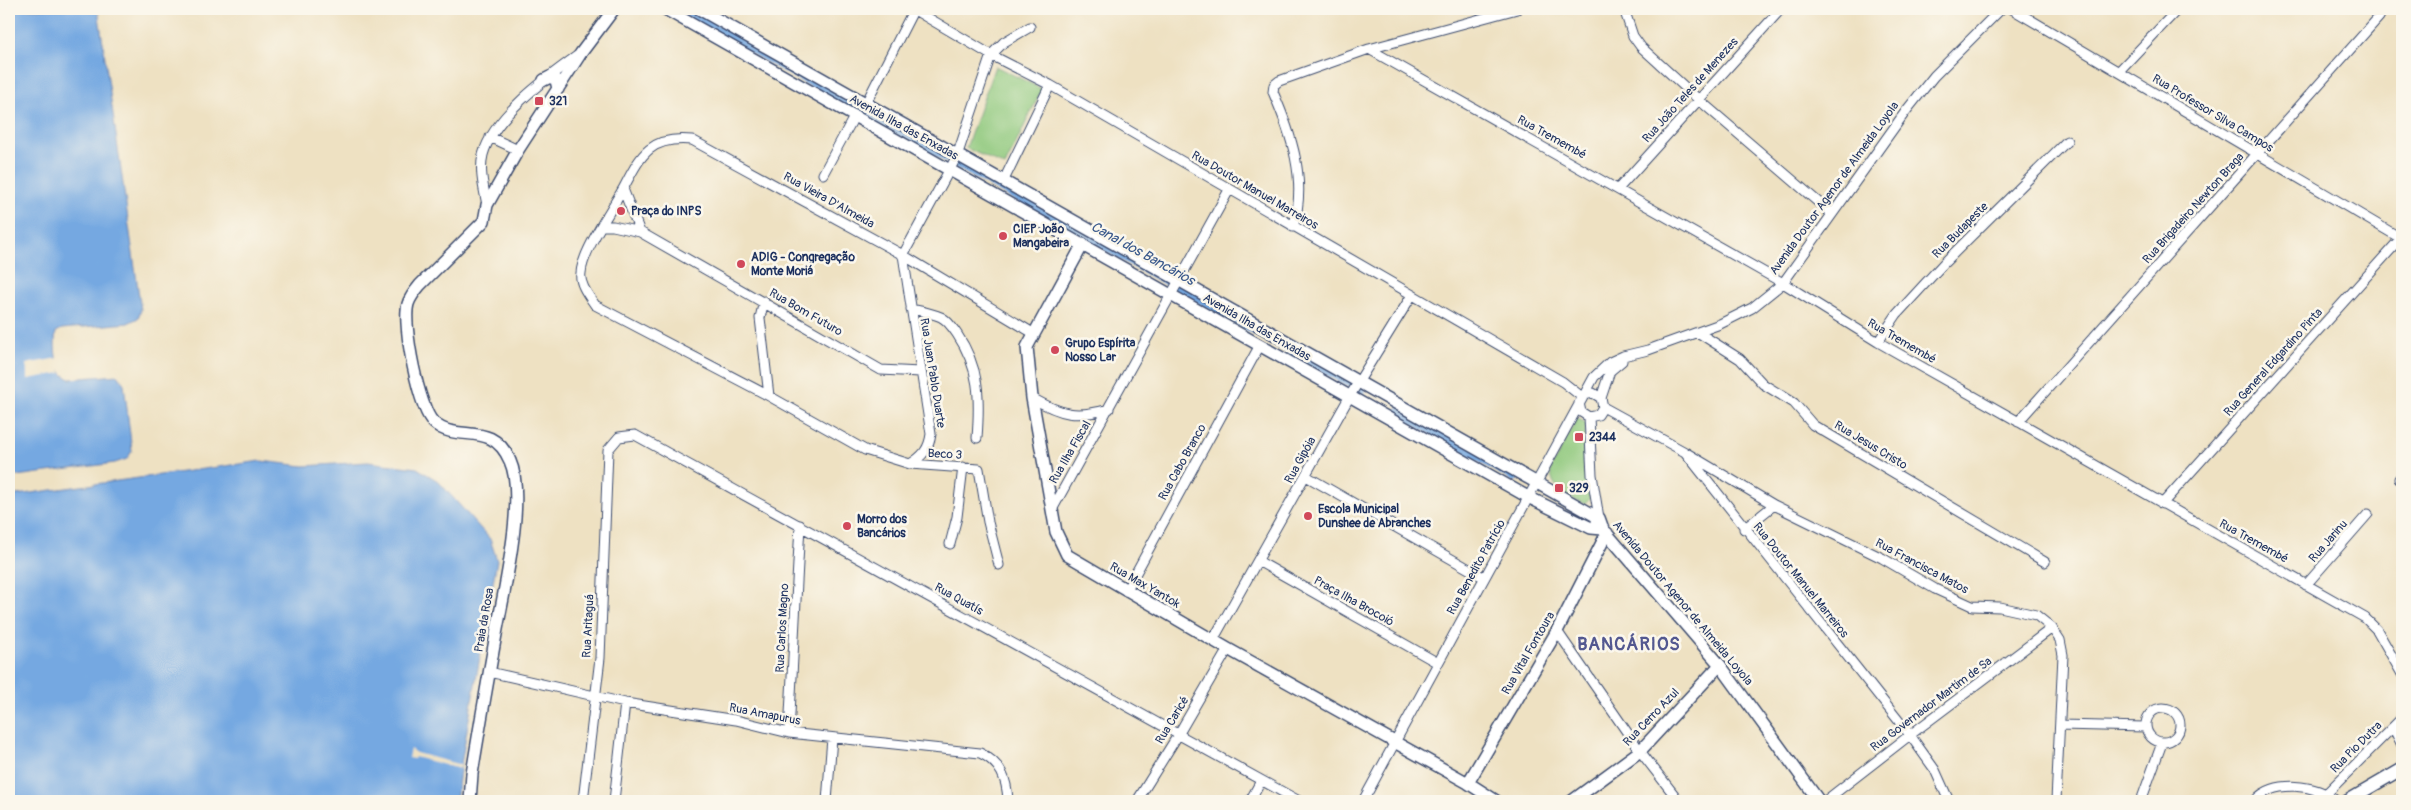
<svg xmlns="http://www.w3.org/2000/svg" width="2411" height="810" viewBox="0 0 2411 810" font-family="Pangolin,sans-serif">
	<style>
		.green { fill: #8ec87b; stroke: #547c6c }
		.water { fill: #75a8e1; stroke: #486ca0 }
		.pier { fill: #eee1c2 }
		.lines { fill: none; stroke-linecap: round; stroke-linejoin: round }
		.canal { stroke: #75a8e1; stroke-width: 10 }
		.minor-casing { stroke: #3b4a6d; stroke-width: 11 }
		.tertiary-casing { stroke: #3b4a6d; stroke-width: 14 }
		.minor { stroke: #fff; stroke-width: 9 }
		.tertiary { stroke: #fff; stroke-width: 11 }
		.poi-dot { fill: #d1495b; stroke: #fbf7ec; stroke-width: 2 }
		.labels { text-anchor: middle; stroke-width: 5; stroke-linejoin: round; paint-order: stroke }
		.street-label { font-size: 12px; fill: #1b2f5e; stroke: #fbf7ec }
		.poi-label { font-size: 12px; font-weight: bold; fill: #1b2f5e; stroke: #fbf7ec; text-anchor: start }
		.water-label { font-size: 14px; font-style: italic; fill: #3a598c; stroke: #fbf7ec }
		.district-label { font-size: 18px; font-weight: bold; letter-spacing: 1px; fill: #535890; stroke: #fbf7ec }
	</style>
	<rect width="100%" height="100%" fill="#fbf7ec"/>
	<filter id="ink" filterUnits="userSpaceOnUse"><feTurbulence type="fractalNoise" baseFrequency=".02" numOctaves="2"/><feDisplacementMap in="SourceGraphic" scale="10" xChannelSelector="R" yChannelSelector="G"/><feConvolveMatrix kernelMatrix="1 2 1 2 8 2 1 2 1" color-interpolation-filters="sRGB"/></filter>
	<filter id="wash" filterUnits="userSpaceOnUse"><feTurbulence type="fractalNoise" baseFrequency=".0096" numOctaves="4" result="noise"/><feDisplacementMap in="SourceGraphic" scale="20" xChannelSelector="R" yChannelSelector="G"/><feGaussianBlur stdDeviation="1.12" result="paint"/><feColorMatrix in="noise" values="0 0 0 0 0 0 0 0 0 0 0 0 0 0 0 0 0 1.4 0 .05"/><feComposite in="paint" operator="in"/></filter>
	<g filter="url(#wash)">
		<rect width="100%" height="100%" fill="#eee1c2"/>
		<!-- green -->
		<path class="green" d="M995,66L1042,89L1005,166L966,148Z
			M1577,418L1586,423L1583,465L1590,499L1585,504C1570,500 1547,485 1551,468Z"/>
		<!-- water -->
		<path class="water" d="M9,9H98L141,310L138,318L128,323L62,329L56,332C54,341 55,363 61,372C63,375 67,377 70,379L118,375L124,384L132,451L127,459L115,463L9,477Z
			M261,461L304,466L368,462L417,468L438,481L490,539L497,560L461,764L456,801H9V496Z"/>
		<!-- pier -->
		<path class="pier" d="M58,358L61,373L28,379L26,364Z
			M410,749L416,753L461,765L460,769L415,757L414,759L408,758Z"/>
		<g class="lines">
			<!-- canal -->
			<path class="canal" d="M681,9L1361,389
				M1400,412L1514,477"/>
		</g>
	</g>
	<g filter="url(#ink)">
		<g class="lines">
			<!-- minor casing -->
			<g class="minor-casing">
				<path id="minor" d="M913,9L991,55L1050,85L1563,382L1582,397
					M1624,9L1633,36L1641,47L1698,99L1832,214
					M2012,9L2402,239
					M1369,49L1783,283L1878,342L2365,618L2377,630L2402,674
					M2119,71L2178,9
					M865,105L914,9
					M490,137L518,150
					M823,174L855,115
					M1003,182L1050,85
					M623,189C612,209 582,252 581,273C579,284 589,296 595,305L769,396L865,450L910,464L979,469L988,522L999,565
					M1618,189L1781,9
					M487,205C484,189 479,171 483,155C493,117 546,78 577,56
					M602,226H613L640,232L881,370L920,372
					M1293,227C1308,182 1291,133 1273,92L1274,85L1279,81L1369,49L1517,9
					M640,232L623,189C641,155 649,136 692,140L903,255L1033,333
					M764,301L760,318L769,396
					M911,309C920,311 932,313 941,317C947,320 953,328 957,334C980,368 980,398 977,438
					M1699,333L1740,359L1763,384L1794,403L1813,425L2045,562
					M1878,342L1897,314L1944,263L2067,141
					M1032,398C1062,415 1076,418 1109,409
					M1601,398L1610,371L1622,361
					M1579,403L1581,412L1589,417L1598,415L1603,407L1601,398L1593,393L1584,395
					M1603,407L1685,452L1910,735L1935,770L1949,801
					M1589,417L1592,475L1599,518L1596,522
					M2018,422L2379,17L2383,9
					M1685,452L1774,505L1882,558L1935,589L1972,606L2000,607L2036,615L2052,628L2060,640L2063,655L2056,801
					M910,464C923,456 929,449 931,434L903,255L957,156L991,55L1004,42L1030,27
					M1306,476L1483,577
					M2399,479L2402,476
					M2162,504L2402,237
					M1053,508L1229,190
					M1744,529L1774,505
					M950,544L957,517L963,467
					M1258,561L1438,663
					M2306,585L2368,514
					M1126,591L1260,345
					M1557,631L1640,751L1679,801
					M1213,640L1351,394L1412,295
					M489,672L625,703L736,720L789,733L980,753C1001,763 1007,779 1008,801
					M2146 725a17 17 0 1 1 34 0a17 17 0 1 1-34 0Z
					M2060,725L2145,727
					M2393,727L2402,745
					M789,733L800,525
					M2327,793L2402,718
					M583,801L600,658L608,450L619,437L635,435L1299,801
					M614,801L625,703
					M827,801L832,738
					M1137,801L1178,735L1228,649
					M1250,801L1261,781
					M1363,801L1594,377L1610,362L1623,356L1648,350L1720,324L1752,308L1783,283L1906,111L1934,76L2001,9
					M1825,801L1910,735L2052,628
					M2141,801L2162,743
					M2255,801C2272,779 2318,784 2336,801"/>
			</g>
			<!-- tertiary casing -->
			<g class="tertiary-casing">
				<path id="tertiary" d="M665,9L1528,497L1591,528L1603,529
					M699,9L1599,518L1603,529L1720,665L1819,801
					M544,80L550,77L556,80L558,89
					M1083,244L1027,347L1032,398L1056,532L1067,555L1228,649L1468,783L1496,801
					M1468,783L1557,631L1607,533
					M470,801L472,774C479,730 487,685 495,640C502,599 527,498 510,461C492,419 458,444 434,423C419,410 402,324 408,304C410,297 415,291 420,285L484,221L487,205L518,150L581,53L614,9
					M1572,801L1640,751L1720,665
					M2347,801L2402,769"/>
			</g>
			<!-- minor -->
			<use href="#minor" class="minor"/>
			<!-- tertiary -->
			<use href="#tertiary" class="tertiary"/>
		</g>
	</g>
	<!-- markers -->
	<g class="poi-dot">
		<rect x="534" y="96" width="10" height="10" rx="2.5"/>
		<circle cx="621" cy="211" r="5"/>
		<circle cx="1003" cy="236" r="5"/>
		<circle cx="741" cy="264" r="5"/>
		<circle cx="1055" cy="350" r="5"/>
		<rect x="1574" y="432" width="10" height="10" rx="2.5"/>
		<rect x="1554" y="483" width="10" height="10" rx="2.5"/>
		<circle cx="1308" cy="516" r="5"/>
		<circle cx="847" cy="526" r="5"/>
	</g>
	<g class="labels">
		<!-- street labels -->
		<g class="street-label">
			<text transform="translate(1690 90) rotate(-48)" y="4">Rua João Teles de Menezes</text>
			<text transform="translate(2213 113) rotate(31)" y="4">Rua Professor Silva Campos</text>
			<text transform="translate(904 127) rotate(29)" y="4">Avenida Ilha das Enxadas</text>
			<text transform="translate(1552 137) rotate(29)" y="4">Rua Tremembé</text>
			<text transform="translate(1834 188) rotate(-54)" y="4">Avenida Doutor Agenor de Almeida Loyola</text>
			<text transform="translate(1255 190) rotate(30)" y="4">Rua Doutor Manuel Marreiros</text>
			<text transform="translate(829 200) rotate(29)" y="4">Rua Vieira D'Almeida</text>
			<text transform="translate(2193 208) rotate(-48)" y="4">Rua Brigadeiro Newton Braga</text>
			<text transform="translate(1960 230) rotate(-45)" y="4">Rua Budapeste</text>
			<text transform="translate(806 312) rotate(30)" y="4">Rua Bom Futuro</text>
			<text transform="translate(1257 327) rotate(30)" y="4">Avenida Ilha das Enxadas</text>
			<text transform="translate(1902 341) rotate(30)" y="4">Rua Tremembé</text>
			<text transform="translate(2273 362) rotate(-48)" y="4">Rua General Edgardino Pinta</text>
			<text transform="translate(933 373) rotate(81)" y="4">Rua Juan Pablo Duarte</text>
			<text transform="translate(1871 445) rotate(31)" y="4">Rua Jesus Cristo</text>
			<text transform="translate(1070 452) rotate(-60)" y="4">Rua Ilha Fiscal</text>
			<text transform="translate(945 454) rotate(3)" y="4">Beco 3</text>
			<text transform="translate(1300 460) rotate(-61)" y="4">Rua Gipóia</text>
			<text transform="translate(1182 462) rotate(-61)" y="4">Rua Cabo Branco</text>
			<text transform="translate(2254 541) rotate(29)" y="4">Rua Tremembé</text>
			<text transform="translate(2328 541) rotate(-49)" y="4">Rua Jarinu</text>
			<text transform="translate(1922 566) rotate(28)" y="4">Rua Francisca Matos</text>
			<text transform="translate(1476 567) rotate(-61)" y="4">Rua Benedito Patrício</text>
			<text transform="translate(1801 580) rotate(51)" y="4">Rua Doutor Manuel Marreiros</text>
			<text transform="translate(1145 585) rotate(30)" y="4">Rua Max Yantok</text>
			<text transform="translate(959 599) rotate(29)" y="4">Rua Quatís</text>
			<text transform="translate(1354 601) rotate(29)" y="4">Praça Ilha Brocoió</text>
			<text transform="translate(1683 603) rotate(50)" y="4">Avenida Doutor Agenor de Almeida Loyola</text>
			<text transform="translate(484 620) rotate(-80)" y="4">Praia da Rosa</text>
			<text transform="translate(588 626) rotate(-87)" y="4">Rua Aritaguá</text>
			<text transform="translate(782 628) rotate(-87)" y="4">Rua Carlos Magno</text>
			<text transform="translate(1528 653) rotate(-60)" y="4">Rua Vital Fontoura</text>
			<text transform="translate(1931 704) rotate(-37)" y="4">Rua Governador Martim de Sa</text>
			<text transform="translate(765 714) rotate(11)" y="4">Rua Amapurus</text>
			<text transform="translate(1651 717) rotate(-46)" y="4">Rua Cerro Azul</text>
			<text transform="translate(1172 720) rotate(-59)" y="4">Rua Caricé</text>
			<text transform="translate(2356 747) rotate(-45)" y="4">Rua Pio Dutra</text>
		</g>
		<!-- poi labels -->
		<g class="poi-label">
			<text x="549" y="105">321</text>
			<text x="631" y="215">Praça do INPS</text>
			<text x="1013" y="233">CIEP João<tspan x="1013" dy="14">Mangabeira</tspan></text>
			<text x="751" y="261">ADIG - Congregação<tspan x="751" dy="14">Monte Moriá</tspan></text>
			<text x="1065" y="347">Grupo Espírita<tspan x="1065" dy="14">Nosso Lar</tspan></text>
			<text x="1589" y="441">2344</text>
			<text x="1569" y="492">329</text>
			<text x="1318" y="513">Escola Municipal<tspan x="1318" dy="14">Dunshee de Abranches</tspan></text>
			<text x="857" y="523">Morro dos<tspan x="857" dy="14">Bancários</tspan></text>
		</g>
		<!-- water labels -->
		<g class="water-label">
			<text transform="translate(1143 253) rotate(29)" y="5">Canal dos Bancários</text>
		</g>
		<!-- district labels -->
		<g class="district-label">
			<text x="1629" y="650">BANCÁRIOS</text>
		</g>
	</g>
	<!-- margin -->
	<rect width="2411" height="810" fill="none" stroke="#fbf7ec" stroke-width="30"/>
</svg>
